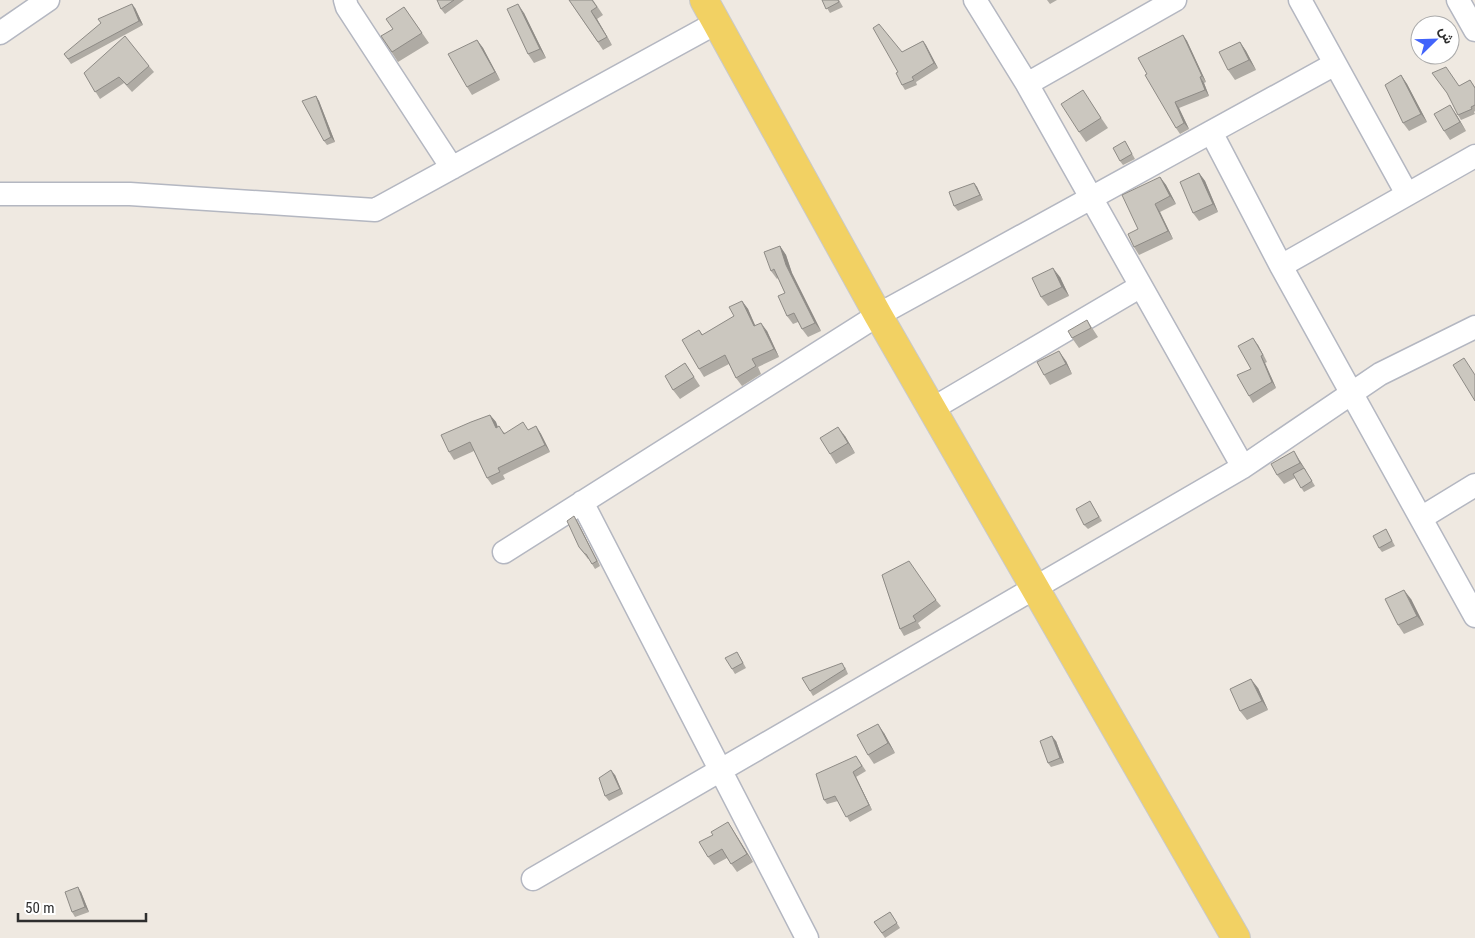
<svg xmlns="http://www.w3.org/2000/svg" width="1475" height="938" viewBox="0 0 1475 938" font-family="'Roboto Condensed',Vazirmatn,sans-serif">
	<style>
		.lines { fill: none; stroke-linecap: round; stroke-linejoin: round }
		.minor-casing { stroke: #b4b7c1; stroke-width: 25 }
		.major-casing { stroke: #c9c9c9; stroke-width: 30 }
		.minor { stroke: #fff; stroke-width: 22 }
		.major { stroke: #f2d163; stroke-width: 28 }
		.wall { fill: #afaba4 }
		.shaded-wall { fill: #8e8b86 }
		.building { fill: #cbc7bf; stroke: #8e8b86 }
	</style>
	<rect width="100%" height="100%" fill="#efe9e1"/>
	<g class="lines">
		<!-- minor casing -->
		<g class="minor-casing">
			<path id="minor" d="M345,0L347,7L452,168
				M975,0L1027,84L1243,467
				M1300,0L1407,194
				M1458,0L1475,30
				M0,33L48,0
				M1027,84L1175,0
				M1211,132L1281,266L1475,616
				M0,194H130L375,210L716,23
				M1281,266L1475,156
				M932,409L1141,286
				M582,502L807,938
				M1421,518L1475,485
				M504,552L878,315L1335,64
				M533,879L1243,467L1380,374L1475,327"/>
		</g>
		<!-- major casing -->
		<g class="major-casing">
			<path id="major" d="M704,0L878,315L1236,938"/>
		</g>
		<!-- minor -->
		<use href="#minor" class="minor"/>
		<!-- major -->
		<use href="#major" class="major"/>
	</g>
	<!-- wall -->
	<path class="wall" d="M437,0H464L445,14L441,9Z
		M569,0H593L603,15L597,19L612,45L603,50Z
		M822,0H839L843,7L830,13Z
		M1047,0H1057L1050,4Z
		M404,7L429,43L398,62L381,36L393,29Z
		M135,8L143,25L71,64L64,54Z
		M524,13L546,58L534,63L528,54Z
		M1183,35L1187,41L1206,82L1204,83L1209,96L1179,108L1189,129L1180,134L1176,128L1147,74Z
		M477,40L483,48L500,80L472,95L467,87Z
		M923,41L938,68L916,82L917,85L905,90L902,85L898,72L902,52Z
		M1240,42L1246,51L1256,70L1235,80L1228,70Z
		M149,66L154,72L132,92L124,83L100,99L84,73Z
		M1401,75L1407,84L1427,122L1409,131L1403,123Z
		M1470,80L1475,87V111L1474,112L1475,114L1461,120L1458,115L1459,86Z
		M316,96L319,101L335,142L327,145L324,141Z
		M1089,100L1108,128L1086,142L1079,132Z
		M1456,114L1466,131L1450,140L1444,131Z
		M1125,141L1135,159L1123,165L1120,161Z
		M1199,173L1205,181L1218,212L1199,221L1193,213Z
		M1160,177L1166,185L1176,204L1160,212L1173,239L1139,255L1134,247L1138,229Z
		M974,183L977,187L983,200L958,211L954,206Z
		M780,246L786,255L792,273L821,331L808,337L802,329L798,322L793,324L787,316L785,293L778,278L777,279L771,271Z
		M1060,277L1069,296L1048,306L1041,297Z
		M742,301L748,309L755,326L767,331L779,357L758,367L761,374L742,386L736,378L729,364L704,377L699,369V330L703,335L734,316Z
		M1087,320L1098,337L1079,348L1072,338Z
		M1258,345L1267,362L1265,363L1276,388L1253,403L1249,396L1251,369Z
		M1066,361L1072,374L1050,385L1044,375Z
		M685,363L700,386L680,399L673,390Z
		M490,415L496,422L497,427L505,433L528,430L536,426L541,434L550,452L503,475L505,479L492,485L487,478L474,451L454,460L449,452Z
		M845,436L855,453L836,464L830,454Z
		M1300,461L1315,486L1304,492L1295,478L1284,484L1277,475Z
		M1090,501L1102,521L1088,529L1084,525Z
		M577,521L600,566L595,569L589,559H588L579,547Z
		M1386,529L1395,546L1382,552L1379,548Z
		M882,575L936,600L941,606L918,623L921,628L904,636L900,629Z
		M1411,599L1424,625L1404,634L1398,625Z
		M740,657L746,668L735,674L732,669Z
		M845,667L848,674L813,696L810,691Z
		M1258,688L1268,710L1247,720L1240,711Z
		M884,733L895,753L874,764L868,755Z
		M1056,741L1064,763L1051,767L1048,763Z
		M856,756L866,771L856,777L872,810L850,822L838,801L827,804L824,800Z
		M615,775L623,794L609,801L605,796Z
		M728,822L753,862L737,872L727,858L714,865L708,857L713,835Z
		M81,892L89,912L75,917L72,912Z
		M890,912L900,928L885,938L874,922Z"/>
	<!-- shaded-wall -->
	<path class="shaded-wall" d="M132,4L135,8L143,25L139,21Z
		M518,4L524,13L546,58L540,49Z
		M591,11L597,19L612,45L607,37Z
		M1183,35L1187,41L1206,82L1202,76Z
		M477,40L483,48L500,80L495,72Z
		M923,41L926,45L938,68L934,63Z
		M1240,42L1246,51L1256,70L1249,60Z
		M1401,75L1407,84L1427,122L1421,114Z
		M1200,77L1204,83L1209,96L1205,90Z
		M316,96L319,101L335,142L331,137Z
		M1175,102L1179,108L1189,129L1184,123Z
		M1450,105L1456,114L1466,131L1460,122Z
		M1199,173L1205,181L1218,212L1213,204Z
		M1160,177L1166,185L1176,204L1170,196Z
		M974,183L977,187L983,200L980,195Z
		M1155,204L1160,212L1173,239L1168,231Z
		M780,246L786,255L792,273L821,331L815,323L786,265Z
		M1053,268L1060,277L1069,296L1062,287Z
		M742,301L748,309L759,334L754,326Z
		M761,323L767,331L779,357L774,349Z
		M1253,338L1258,345L1267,362L1263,355Z
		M1059,351L1066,361L1072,374L1066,364Z
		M1261,356L1265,363L1276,388L1272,382Z
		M490,415L496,422L501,435L496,428Z
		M536,426L541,434L550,452L545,445Z
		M838,427L845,436L855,453L848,443Z
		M1294,451L1300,461L1307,472L1300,463Z
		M574,516L577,521L600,566L597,561Z
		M1404,590L1411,599L1424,625L1417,616Z
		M1251,679L1258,688L1268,710L1262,701Z
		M878,724L884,733L895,753L888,743Z
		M1052,736L1056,741L1064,763L1060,758Z
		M611,770L615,775L623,794L620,789Z
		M853,772L856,777L872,810L869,805Z
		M728,822L753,862L747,854Z
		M78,887L81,892L89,912L85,907Z"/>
	<!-- building -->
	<path class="building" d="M437,0H454L441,9Z
		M569,0H592L597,7L591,11L607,37L598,42Z
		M822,0H838L839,2L826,9Z
		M132,4L139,21L68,59L64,54L101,23L98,19Z
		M518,4L540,49L528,54L507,9Z
		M404,7L422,33L392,52L381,36L393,29L386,19Z
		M879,24L902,52L923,41L934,63L912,77L914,80L902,85L896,73L898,72L873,28Z
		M1183,35L1202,76L1200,77L1205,90L1175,102L1184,123L1176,128L1145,75L1147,74L1138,58Z
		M125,36L149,66L127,85L119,77L95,92L84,73Z
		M477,40L495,72L467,87L448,54Z
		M1240,42L1249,60L1228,70L1219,52Z
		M1446,67L1459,86L1470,80L1475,88V105L1471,107L1472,109L1458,115L1447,93L1432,73Z
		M1401,75L1421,114L1403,123L1385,85Z
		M1083,90L1101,118L1079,132L1061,104Z
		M316,96L331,137L324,141L302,101Z
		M1450,105L1460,122L1444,131L1434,114Z
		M1125,141L1132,154L1120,161L1113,148Z
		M1199,173L1213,204L1193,213L1180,182Z
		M1160,177L1170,196L1155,204L1168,231L1134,247L1128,234L1138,229L1122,195Z
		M974,183L980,195L954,206L949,192Z
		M780,246L786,265L815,323L802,329L794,313L787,316L778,296L785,293L774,269L771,271L764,252Z
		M1053,268L1062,287L1041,297L1032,278Z
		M742,301L754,326L761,323L774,349L752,359L756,366L736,378L725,355L699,369L682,340L699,330L702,335L734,316L729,307Z
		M1087,320L1091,328L1072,338L1068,331Z
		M1253,338L1263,355L1261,356L1272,382L1249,396L1237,375L1251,369L1238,346Z
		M1059,351L1066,364L1044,375L1037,362Z
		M1464,358L1475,375V401L1453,365Z
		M685,363L694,377L673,390L665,376Z
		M490,415L496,428L499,426L504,434L523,422L528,430L536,426L545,445L498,468L500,472L487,478L470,442L449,452L441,435L471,422Z
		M838,427L848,443L830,454L820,438Z
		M1294,451L1300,463L1277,475L1271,464Z
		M1304,468L1312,481L1301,488L1293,474Z
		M1090,501L1099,517L1084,525L1076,509Z
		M574,516L597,561L592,564L586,554H585L579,547L567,521Z
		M1386,529L1392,541L1379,548L1373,536Z
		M909,561L936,600L913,616L916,621L900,629L882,575Z
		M1404,590L1417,616L1398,625L1385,599Z
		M737,652L743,663L732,669L725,658Z
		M842,663L845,669L810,691L802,678Z
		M1251,679L1262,701L1240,711L1230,689Z
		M878,724L888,743L868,755L857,735Z
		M1052,736L1060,758L1048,763L1040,741Z
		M856,756L862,766L853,772L869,805L846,817L835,796L824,800L816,774Z
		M611,770L620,789L605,796L599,778Z
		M728,822L747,854L731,864L722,849L708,857L699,842L713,835L711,832Z
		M78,887L85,907L72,912L65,892Z
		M890,912L897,923L882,933L874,922Z"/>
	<!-- north arrow -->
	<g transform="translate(1435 40) rotate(67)"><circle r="24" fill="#ffffff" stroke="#ababab"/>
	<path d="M0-4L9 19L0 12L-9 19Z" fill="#4264fb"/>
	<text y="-8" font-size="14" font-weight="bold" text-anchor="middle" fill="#2e2e2e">ش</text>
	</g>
	<!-- scale -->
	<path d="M18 913v8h128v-8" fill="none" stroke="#2e2e2e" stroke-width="2.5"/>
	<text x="25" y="913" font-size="15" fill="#2e2e2e" stroke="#ffffff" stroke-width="4" paint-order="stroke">50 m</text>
</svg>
